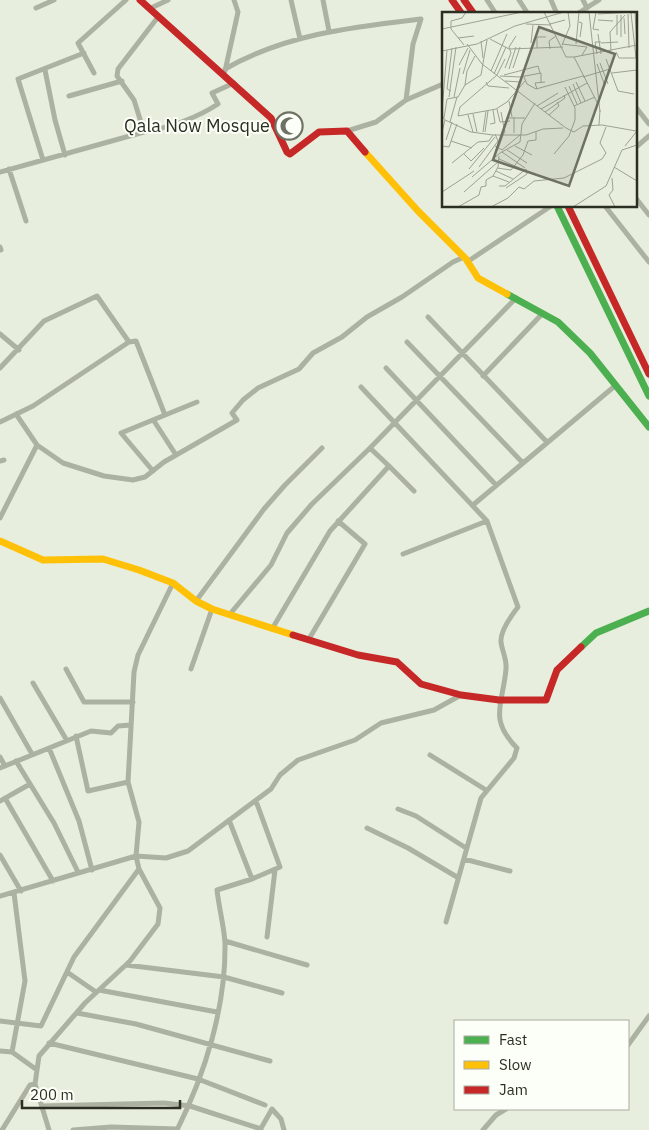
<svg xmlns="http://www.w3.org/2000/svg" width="649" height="1130" viewBox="0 0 649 1130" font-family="'IBM Plex Sans',sans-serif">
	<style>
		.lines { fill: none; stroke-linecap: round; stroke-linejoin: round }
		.street { stroke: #acb2a1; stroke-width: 5 }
		.fast { stroke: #4caf50; stroke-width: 7 }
		.slow { stroke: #ffc107; stroke-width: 7 }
		.jam { stroke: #c62828; stroke-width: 7 }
		.labels { text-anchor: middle; stroke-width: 4; stroke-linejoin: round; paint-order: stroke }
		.poi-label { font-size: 18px; fill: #2b2f23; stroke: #fcfff8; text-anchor: end }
		.inset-road { fill: none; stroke: #9ca293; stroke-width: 1 }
		.view { fill: #6d7264; fill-opacity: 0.15; stroke: #6d7264; stroke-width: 2.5 }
		.inset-edge { fill: none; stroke: #2b2f23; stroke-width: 2.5 }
	</style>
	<rect width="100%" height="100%" fill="#e8eedd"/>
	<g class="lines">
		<!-- street -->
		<path class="street" d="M291,0L300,39
			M323,0L329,31
			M487,0L496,14
			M519,0L528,14
			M551,0L557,14
			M583,0L587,8
			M36,8L54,0
			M149,9L168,0
			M577,14L599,0
			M225,69C286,34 353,27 421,19L413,44L406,100
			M45,70L55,120L65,155
			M225,71L238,12L234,0
			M94,73L78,43L126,0
			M69,96L122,81
			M635,106L649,124
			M347,131L376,122L406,100L443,84
			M144,132L134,100L117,76L118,69L158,17
			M635,148L649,136
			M43,160L18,79L84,53
			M9,169L26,221
			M0,172L144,132C171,127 195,119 218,104L212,93L234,83
			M635,197L649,215
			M605,206L649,262
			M0,247L1,250
			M467,262L551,206
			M428,317L546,441
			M0,334L19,350
			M407,342L522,462
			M0,368L44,321L97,296L129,342
			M386,368L496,485
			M483,376L543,313
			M361,387L487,521L518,607C511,616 500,631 501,642C502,651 507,659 506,669C503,704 488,719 517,748L514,758L481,798L446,922
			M16,414L37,445L63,463L104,476L133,480L145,477L164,462L237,420L232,413L243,400L258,388L299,369L313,353L342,337L367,317L402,297L453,262L464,257
			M154,421L176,455
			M0,422L33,406L129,342L136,341L165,415
			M0,461L4,460
			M389,466L414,491
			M153,471L121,433L197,402
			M473,505L616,385
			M0,518L37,445
			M403,554L487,521
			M196,601L264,509L285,485L322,448
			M230,614L271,565L287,533L312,504L370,448L516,298
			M272,629L330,531L389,466L370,448
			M309,639L365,544L338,521
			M66,669L84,702H133
			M191,669L212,609
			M33,683L66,739
			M0,698L32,754
			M76,736L88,791L128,782
			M49,748L79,821L92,870
			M430,755L486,790
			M0,757L5,766
			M16,761L54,823L78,872
			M0,768L91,731L111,733L118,726L131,725
			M5,798L53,881
			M0,801L30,784
			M398,809L416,816L466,848
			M229,820L252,879
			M367,828L408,848L457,877
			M0,855L21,891
			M464,859L510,871
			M0,896L136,856L166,858L188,851L271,789L280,775L298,760L355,740L381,723L434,710L461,695
			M267,937L275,870
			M225,941L307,965
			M126,965L224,977L282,993
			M67,972L96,992
			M99,990L217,1012
			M77,1013L136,1024L270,1061
			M0,1021L41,1026L74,957L139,869
			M49,1043L198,1079L265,1105
			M628,1045L649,1016
			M0,1051L12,1052L37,1070
			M12,1052L25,981L14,893
			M35,1084L49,1130
			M42,1106L164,1103L190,1106L261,1129
			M2,1130L30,1085L35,1084L39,1056L85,1003L130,961L158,924L160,908L139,869L136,856L139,822L128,782L134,672L138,655L173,583
			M73,1130L111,1127L177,1129
			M177,1130C205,1074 226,1007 225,943C224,926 219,908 217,890L252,879L280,867L256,801
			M260,1130L272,1109L281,1119L284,1130
			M483,1130L496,1115L506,1109"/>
		<!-- fast -->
		<path class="fast" d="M557,206L649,396
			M507,294L558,322L590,353L649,427
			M581,647L596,633L649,611"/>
		<!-- slow -->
		<path class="slow" d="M365,152L418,211L466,259L478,278L507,294
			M0,541L43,560L103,559L139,570L173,583L196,601L212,609L293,635"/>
		<!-- jam -->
		<path class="jam" d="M140,0L271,118L287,152L290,154L319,132L347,131L365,152
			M452,0L462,14
			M464,0L474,14
			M568,206L649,374
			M293,635L358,655L397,662L421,684L461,695L499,700H546L557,670L581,647"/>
	</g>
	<!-- icons -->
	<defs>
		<g id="mosque-ring" transform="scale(1.4375)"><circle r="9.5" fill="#fcfff8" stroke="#6d7264" stroke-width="1.5"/><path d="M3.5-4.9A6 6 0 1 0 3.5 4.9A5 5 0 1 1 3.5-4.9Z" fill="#6d7264"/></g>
	</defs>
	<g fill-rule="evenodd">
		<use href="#mosque-ring" x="289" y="126"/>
	</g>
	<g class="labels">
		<!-- poi labels -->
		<g class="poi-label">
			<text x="270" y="132">Qala Now Mosque</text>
		</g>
	</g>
	<!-- overview -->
	<g transform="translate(442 12)">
		<rect width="195" height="195" fill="#e8eedd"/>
		<path class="inset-road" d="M102,0L124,45H132L156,92M147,0L158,100M154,0L151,17L157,18M193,0L195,33M189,1L194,46M156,2L191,0M186,2L187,36M179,3V25M182,6L183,22M156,8L171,9M9,9V17L22,33M9,9L20,6L24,0M137,10L140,11L138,25M84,12L109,13M108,12L123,8M0,17L80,0M156,22L159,42M175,23V3M16,26L32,24M48,27L67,37L121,35M39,29L41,46M89,31L91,13M159,31L176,30M25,32L40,52L124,116L132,120L141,114L160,113L194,119M120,32L145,35L140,43M134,32L137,0M120,33L128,14L126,0M95,36V25H104M108,37L107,29L114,24M0,39L35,32L73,14L122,0M169,39L168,20L183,3M174,40L177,46H194M155,42L153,30H159M132,45L195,33M63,47L55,63L18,95L16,104L54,97L65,90L83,69M164,47L176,79L192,82M158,51L166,72M155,52L163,74M17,53L26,36M0,56V78M63,56L69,41L67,35L74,24M71,56L78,35M67,57L74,35M49,59L65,22M170,61L195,58M21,62L28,38M52,62L64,35M62,63L96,54L98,61M58,64L78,65L99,61V71M82,65L85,72L94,77L141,64M141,65L168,57M63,69L78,70M44,70L46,74L67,76M134,70L143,89M131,72L139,91M23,73L25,59L33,44M127,74L135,92M95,77L93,71L103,70M9,79L5,77L10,36M7,85L14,35M12,85L18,56M67,89L70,105M95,94L116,81M132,94L153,85M55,97L58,110L68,109M99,97L145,71M0,99L5,38M59,100L63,121M103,100L123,86L122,83M31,102L35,120M26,103L31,120M107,103L117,94L115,90M0,104L3,108L0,120M72,105V121M2,106L5,87L16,85L23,73L39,63L45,28M64,106H83M3,108L29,120L51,123H84L101,117L121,116M8,110L15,85M48,112L53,111L51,98M157,113L158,98M41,120L44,99M43,120L46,99M4,128L10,110M9,129L30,136M0,134L7,135L15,112M53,134L60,138L78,123M73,134L90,143M183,134L195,119M65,138L85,151M55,139L62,121M60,140L83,156M22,142L29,149L42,136M112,142L127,124L133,108V96L123,75M57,147L82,158M56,150L72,155M10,151L36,130L47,129L51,123M37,155L56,129L53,122M172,155L195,169M55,156L69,158L81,143L86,129L94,128V120M27,157L53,125M54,159L71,167M51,164L67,170M30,165L58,141L78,130L80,112L93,91M170,166L171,178L167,183L173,195M57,174H63L84,157M64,176L85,162L84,157M0,180L32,159M22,180L57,149M16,195L37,183L39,175L44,174V168L51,164L56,155L57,144M49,195L66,186L77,175L82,177L92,169L122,166L160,147L164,141L158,131L164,115M131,195L164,174L180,138L195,133"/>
		<path class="view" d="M97,15L173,42L127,174L51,148Z"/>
		<rect width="195" height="195" class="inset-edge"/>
	</g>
	<!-- legend -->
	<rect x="454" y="1020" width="175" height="90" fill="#fcfff8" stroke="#a8aca3"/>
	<rect x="464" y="1036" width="25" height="8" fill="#4caf50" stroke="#a8aca3"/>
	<text x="499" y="1045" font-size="15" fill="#2b2f23">Fast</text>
	<rect x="464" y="1061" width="25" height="8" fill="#ffc107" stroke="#a8aca3"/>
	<text x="499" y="1070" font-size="15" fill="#2b2f23">Slow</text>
	<rect x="464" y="1086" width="25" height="8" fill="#c62828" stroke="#a8aca3"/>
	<text x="499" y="1095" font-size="15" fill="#2b2f23">Jam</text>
	<!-- scale -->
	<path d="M22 1100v8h158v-8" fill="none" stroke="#2b2f23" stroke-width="2.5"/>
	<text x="30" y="1100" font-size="15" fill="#2b2f23" stroke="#fcfff8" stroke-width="4" paint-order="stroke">200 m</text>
</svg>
